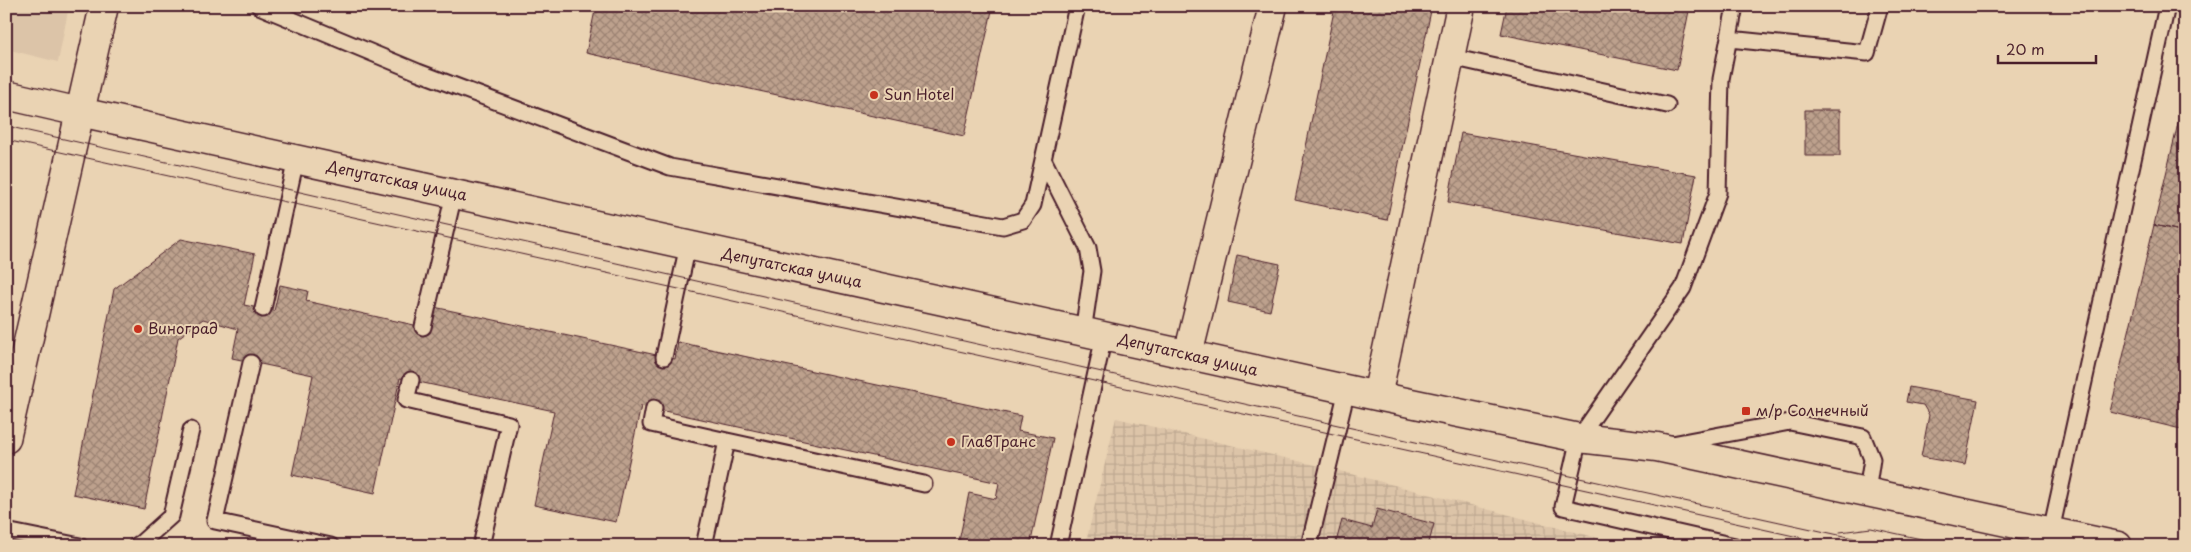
<svg xmlns="http://www.w3.org/2000/svg" width="2191" height="552" viewBox="0 0 2191 552" font-family="'Playpen Sans',sans-serif">
	<style>
		.built { fill: #dcc4a8 }
		.industrial { fill: url(#industrial-grid) }
		.building { fill: url(#building-cross-hatch); stroke: #4a1f2b }
		.lines { fill: none; stroke-linecap: round; stroke-linejoin: round }
		.service-casing { stroke: #4a1f2b; stroke-width: 19 }
		.minor-casing { stroke: #4a1f2b; stroke-width: 31 }
		.tertiary-casing { stroke: #4a1f2b; stroke-width: 31 }
		.service { stroke: #ead3b3; stroke-width: 15 }
		.minor { stroke: #ead3b3; stroke-width: 28 }
		.tertiary { stroke: #ead3b3; stroke-width: 28 }
		.tram { stroke: #4a1f2b; stroke-width: 1 }
		.poi-dot { fill: #c8321e; stroke: #ead3b3; stroke-width: 2 }
		.labels { text-anchor: middle; stroke-width: 4; stroke-linejoin: round; paint-order: stroke }
		.poi-label { font-size: 15px; fill: #4a1f2b; stroke: #ead3b3; text-anchor: start }
		.street-label { font-size: 15px; fill: #4a1f2b; stroke: #ead3b3 }
	</style>
	<defs>
		<pattern id="industrial-grid" width="8" height="8" patternUnits="userSpaceOnUse" patternTransform="scale(1.25)"><rect width="8" height="8" fill="#dcc4a8"/><path d="M0 4h8M4 0v8" fill="none" stroke="#bea891"/></pattern>
		<pattern id="building-cross-hatch" width="8" height="8" patternUnits="userSpaceOnUse" patternTransform="scale(1.25)"><rect width="8" height="8" fill="#bda18d"/><path d="M0 0l8 8M0 8l8-8" fill="none" stroke="#9c8373"/></pattern>
	</defs>
	<rect width="100%" height="100%" fill="#ead3b3"/>
	<filter id="ink" filterUnits="userSpaceOnUse"><feTurbulence type="fractalNoise" baseFrequency=".02" numOctaves="2"/><feDisplacementMap in="SourceGraphic" scale="10" xChannelSelector="R" yChannelSelector="G"/><feConvolveMatrix kernelMatrix="1 2 1 2 8 2 1 2 1" color-interpolation-filters="sRGB"/></filter>
	<g filter="url(#ink)">
		<!-- built -->
		<path class="built" d="M6,6H69L58,62L6,49Z"/>
		<!-- industrial -->
		<path class="industrial" d="M1116,418L1328,468L1629,546H1085Z"/>
		<!-- building -->
		<path class="building" d="M596,6H993L964,136L586,53Z
			M1335,6H1432L1387,220L1295,200Z
			M1507,6H1690L1677,70L1501,34Z
			M2185,94V232L2154,225Z
			M1805,110H1840V156H1805Z
			M1461,133L1696,175L1683,244L1448,202Z
			M2154,225L2185,232V430L2110,412Z
			M181,239L255,254L244,305L263,309L274,311L280,285L308,291L306,301L423,327L434,307L675,359L678,342L1021,416L1018,431L1053,438L1030,546H958L969,493L996,499L999,483L641,406L616,522L534,505L554,411L400,378L375,493L292,475L313,375L232,358L238,329L203,319L178,338L144,509L73,494L114,289Z
			M1237,255L1280,264L1270,311L1228,302Z
			M1909,387L1978,400L1965,465L1921,457L1929,415L1923,405L1906,402Z
			M1377,509L1434,524L1428,546H1335L1342,520L1372,528Z"/>
		<g class="lines">
			<!-- service casing -->
			<g class="service-casing">
				<path id="service" d="M259,6L418,72L670,167L1003,226L1023,220L1033,205L1077,6
					M1729,39L1867,53L1880,6
					M1451,57L1667,105
					M1044,161L1088,248L1092,271L1083,332
					M263,309L296,159
					M423,327L454,194
					M664,357L688,245
					M251,363L215,521L331,546
					M411,380L406,400L509,424L481,546
					M654,408L651,424L727,441L704,546
					M727,441L924,484
					M1672,444L1790,422L1863,437L1872,459L1867,492
					M6,531L80,546
					M2051,531L2167,6
					M136,546L141,543L171,516L191,430
					M1058,546L1104,336
					M1309,546L1347,390
					M1735,546L1563,507L1579,438L1683,288L1718,193L1721,79L1735,6"/>
			</g>
			<!-- minor casing -->
			<g class="minor-casing">
				<path id="minor" d="M104,6L80,112L1377,396L1579,438L1657,447L2118,546
					M1188,355L1273,6
					M1377,396L1461,6"/>
			</g>
			<!-- tertiary casing -->
			<g class="tertiary-casing">
				<path id="tertiary" d="M6,95L80,112L6,439"/>
			</g>
			<!-- service -->
			<use href="#service" class="service"/>
			<!-- minor -->
			<use href="#minor" class="minor"/>
			<!-- tertiary -->
			<use href="#tertiary" class="tertiary"/>
			<!-- tram -->
			<path class="tram" d="M6,126L1338,425L1889,546
				M6,140L1839,546
				M1840,532L1871,528L1953,546"/>
		</g>
	</g>
	<!-- markers -->
	<g class="poi-dot">
		<circle cx="874" cy="95" r="5"/>
		<circle cx="138" cy="329" r="5"/>
		<rect x="1741" y="406" width="10" height="10" rx="2.5"/>
		<circle cx="951" cy="442" r="5"/>
	</g>
	<g class="labels">
		<!-- poi labels -->
		<g class="poi-label">
			<text x="884" y="100">Sun Hotel</text>
			<text x="148" y="334">Виноград</text>
			<text x="1756" y="416">м/р Солнечный</text>
			<text x="961" y="447">ГлавТранс</text>
		</g>
		<!-- street labels -->
		<g class="street-label">
			<text transform="translate(397 181) rotate(12)" y="5">Депутатская улица</text>
			<text transform="translate(792 268) rotate(12)" y="5">Депутатская улица</text>
			<text transform="translate(1188 355) rotate(13)" y="5">Депутатская улица</text>
		</g>
	</g>
	<!-- margin -->
	<rect width="2191" height="552" fill="none" stroke="#ead3b3" stroke-width="25"/>
	<rect x="12" y="12" width="2166" height="527" fill="none" stroke="#4a1f2b" stroke-width="2" filter="url(#ink)"/>
	<!-- scale -->
	<path d="M1998 55v8h98v-8" fill="none" stroke="#4a1f2b" stroke-width="2.5"/>
	<text x="2006" y="55" font-size="15" fill="#4a1f2b" stroke="#ead3b3" stroke-width="4" paint-order="stroke">20 m</text>
</svg>
